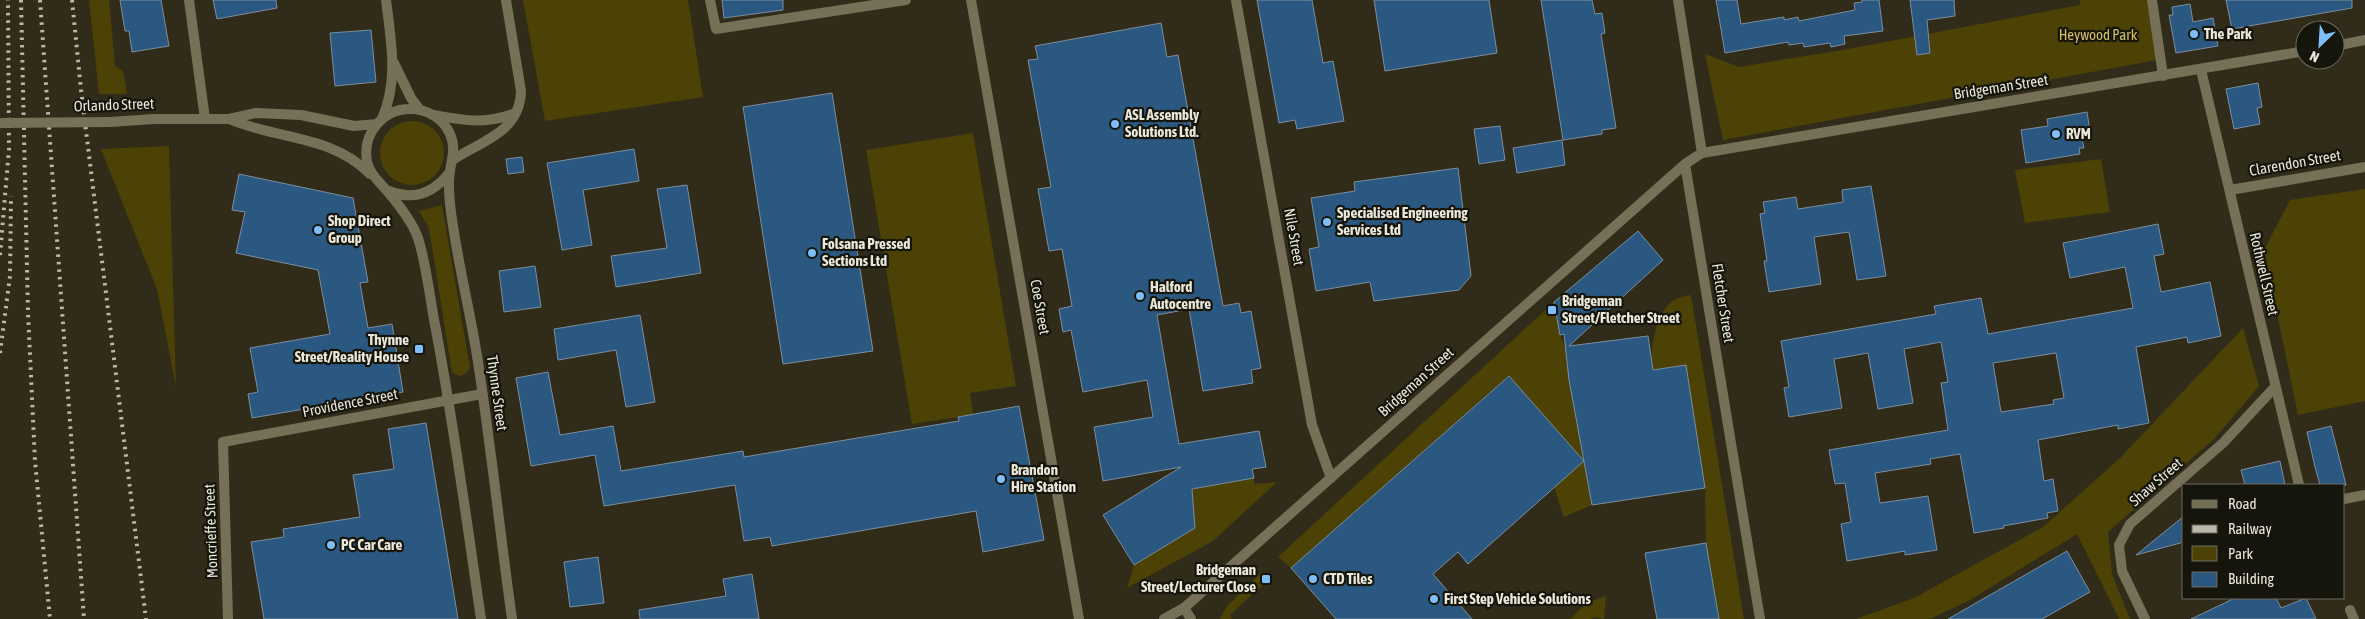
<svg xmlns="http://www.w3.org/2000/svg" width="2365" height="619" viewBox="0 0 2365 619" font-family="'Asap Condensed',sans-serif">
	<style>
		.green { fill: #4c4205 }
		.building { fill: #2b5880; stroke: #7c8d9e; fill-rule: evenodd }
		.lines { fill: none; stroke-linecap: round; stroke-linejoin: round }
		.minor { stroke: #757057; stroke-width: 10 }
		.tertiary { stroke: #757057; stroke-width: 10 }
		.rail { stroke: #bbb8aa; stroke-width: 4; stroke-dasharray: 2.5 5; stroke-linecap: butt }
		.tertiary-bridge { stroke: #757057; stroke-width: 10 }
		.poi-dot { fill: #7ebef9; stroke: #16150c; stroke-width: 2 }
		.labels { text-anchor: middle; stroke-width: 4.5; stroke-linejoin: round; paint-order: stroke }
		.poi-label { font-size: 15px; font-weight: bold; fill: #e9e6da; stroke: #16150c; text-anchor: start }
		.park-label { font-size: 15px; fill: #d1bf65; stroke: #16150c }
		.street-label { font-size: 15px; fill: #e9e6da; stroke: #16150c }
	</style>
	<rect width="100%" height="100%" fill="#302c19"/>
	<!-- green -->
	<path class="green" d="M89,0H109L115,66L123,71L127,94H99Z
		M523,0H688L703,97L545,121Z
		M2080,0H2148L2157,60L1723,140L1705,54L1739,67L1848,49L2080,5Z
		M380 153a32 32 0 1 1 64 0a32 32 0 1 1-64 0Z
		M973,133L1016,386L970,393L973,415L912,424L866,150Z
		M169,146L176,387L157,289L101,149Z
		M2101,159L2110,212L2025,223L2015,170Z
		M2365,189V401L2298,415L2264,250L2290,200Z
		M442,205L470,368L466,373L460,376L452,373L429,228L419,211Z
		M1691,295L1744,619H1719L1706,543L1705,488L1686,365L1652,370C1650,350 1655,310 1676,299C1680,297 1686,296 1691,295Z
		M1554,302L1560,335L1565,346L1592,505L1564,517L1554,487L1584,461L1508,376L1291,568L1278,557Z
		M2243,328L2259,386L2215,438L2108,532L2112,574L2130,619H2119L2077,534L1970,600L1930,619H1856L1914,598L2043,527L2120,458Z
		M1254,478V484L1277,482L1213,541L1127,588L1134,565L1195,528L1191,489Z
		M1262,572L1269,579L1230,615L1232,619H1220L1226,607Z
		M1606,596L1604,619L1594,617L1591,619H1570L1588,602Z"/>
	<!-- building -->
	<path class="building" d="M120,0H161L169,46L132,52L129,31H125Z
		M213,0H276L277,8L217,19Z
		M722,0H783V10L724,18Z
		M1257,0H1312L1323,63L1333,61L1344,121L1297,129L1295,120L1279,123Z
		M1374,0H1489L1497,53L1385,71Z
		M1541,0H1592L1595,14L1602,13L1605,33L1601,34L1616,128L1602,130V134L1563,140Z
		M1716,0H1737L1741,24L1784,17V20L1798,17L1799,21L1855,10L1854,3L1862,2V0H1879L1883,31L1844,36L1845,44L1831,47L1830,43L1804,47L1803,43L1789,45L1788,42L1725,53Z
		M1910,0H1954L1955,16L1927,20L1930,53L1917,55Z
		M2226,0H2352V8L2232,29Z
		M2190,4L2193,22L2213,18L2218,46L2176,53L2169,15H2173L2172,7Z
		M1161,23L1167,57L1178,55L1223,306L1239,303L1241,313L1251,311L1261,368L1251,370L1253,383L1203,391L1189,309L1157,315L1179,444L1259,431L1266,467L1252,469L1254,478L1192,489L1195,528L1134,565L1103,515L1181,467L1103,481L1094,427L1153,417L1147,380L1083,392L1071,330L1063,332L1059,309L1072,306L1062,249L1049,251L1038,189L1051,187L1028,60L1038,59L1035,46Z
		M371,30L376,82L335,86L330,33Z
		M2258,83L2262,107L2257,108L2260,124L2234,129L2226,89Z
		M832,93L873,351L783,364L743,107Z
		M2087,112L2091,138L2082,139L2084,148H2079L2080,154L2026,163L2021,130L2048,126L2047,119Z
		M1500,126L1505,160L1479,164L1474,129Z
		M1562,140L1565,165L1517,173L1513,148Z
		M634,149L639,181L583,190L592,245L562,250L547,163Z
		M522,157L524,172L508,174L506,159Z
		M1458,168L1471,276L1459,290L1374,301L1370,282L1316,291L1309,249L1319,247L1311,198L1355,191L1354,182Z
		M239,174L353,198L368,282L360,283L368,328L392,324L403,392L252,418L248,394L258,392L250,348L330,334L318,270L236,253L245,212L232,210Z
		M687,185L701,273L616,287L611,256L667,248L657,189Z
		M1871,186L1886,276L1857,280L1849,232L1814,237L1821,284L1769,292L1764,261H1767L1760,214L1765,213L1763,202L1796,197L1798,209L1843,202L1842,190Z
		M2158,224L2164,254L2154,256L2161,292L2210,282L2221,336L2188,343L2187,337L2136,347L2149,423L2118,429V425L2038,440L2044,481L2053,479L2058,511L2047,513L2048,518L2003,526L2004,528L1974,533L1960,454L1930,459L1931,464L1875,473L1880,503L1928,496L1937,550L1905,555V551L1847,561L1841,524L1851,522L1845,483L1835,484L1829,450L1948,430L1941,383L1948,382L1941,342L1904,349L1913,403L1878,409L1868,353L1834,359L1842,408L1789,417L1784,388L1789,387L1781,341L1936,314L1934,306L1981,298L1988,334L2133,308L2125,267L2070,278L2063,243ZM2056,353L2064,398L2053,400L2054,404L2001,412L1993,363Z
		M1638,231L1663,260L1569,346L1648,336L1653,370L1686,365L1705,488L1592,505L1569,380L1564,334L1560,335L1554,302Z
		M535,266L541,307L504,312L499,271Z
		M640,315L655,402L626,407L616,350L558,360L554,329Z
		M548,372L560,435L613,426L621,471L743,451L744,457L959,421L958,417L1019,406L1044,540L983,552L976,511L772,546L770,537L744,541L735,485L604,506L595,455L531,466L516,378Z
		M1509,376L1584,461L1468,564L1458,552L1433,574L1472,619H1336L1291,568Z
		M426,423L458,619H264L251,542L284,537L283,529L360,517L353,475L394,469L388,429Z
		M2331,426L2340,461L2346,485H2320L2315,467L2307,432Z
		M2280,461L2285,485H2245L2241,470Z
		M2184,516V542L2136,555Z
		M1706,543L1719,619H1657L1645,553Z
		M2067,551L2090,592L2042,619H1948Z
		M598,557L604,603L570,607L564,562Z
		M752,574L759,619H640L639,610L726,596L723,579Z
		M2235,598H2276L2281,608L2306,598L2316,619H2191Z"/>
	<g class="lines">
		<!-- minor -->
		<path class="minor" d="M189,0L205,119
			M710,0L716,29L906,0
			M971,0L1079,619
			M1236,0L1312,425L1331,478
			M2152,0L2163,76
			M2201,70L2299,485
			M433,115C465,120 481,125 513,114
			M454,159C482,141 520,132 521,91L506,0
			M2230,190L2365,167
			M2344,499L2365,495
			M1184,608L1191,619
			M2350,610L2354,619
			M228,619L223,442L482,394
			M2145,619L2122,571L2119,545L2130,524L2223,443L2274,388"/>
		<!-- tertiary -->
		<path class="tertiary" d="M1678,0L1702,153
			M2335,46L2365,40
			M394,63L411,98L420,110
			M229,119C278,140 332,135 370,174
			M382,119C399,80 391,41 386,0
			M110,122L154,119H229L256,113L301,115L354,126L377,124
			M1685,164L1760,619
			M389,191C414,201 434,193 450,172
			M481,619C467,523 454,426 436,330C430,301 427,266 418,238C412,221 399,205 388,192C379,181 370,175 367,161C362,134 383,109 410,109C427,109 443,118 450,134C456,147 452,158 450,171C448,181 449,194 450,204C456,257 470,309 478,362C491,447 500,533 512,619
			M1164,619L1184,608L1685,164L1702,153L2305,51"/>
		<!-- rail -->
		<path class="rail" d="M21,0L28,312L35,461L50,619
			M40,0L84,619
			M72,0L81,90L146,619
			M0,255L9,149L8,0
			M0,353L10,276L11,196"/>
		<!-- tertiary-bridge -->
		<path class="tertiary-bridge" d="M0,123L110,122"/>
	</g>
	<!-- markers -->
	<g class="poi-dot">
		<circle cx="2194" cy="34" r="5"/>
		<circle cx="1115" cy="124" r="5"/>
		<circle cx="2056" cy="134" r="5"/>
		<circle cx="1327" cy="222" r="5"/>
		<circle cx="318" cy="230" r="5"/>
		<circle cx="812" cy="253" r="5"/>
		<circle cx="1140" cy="296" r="5"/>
		<rect x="1547" y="305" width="10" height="10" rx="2.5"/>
		<rect x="414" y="344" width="10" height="10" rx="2.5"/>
		<circle cx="1001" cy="479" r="5"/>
		<circle cx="331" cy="545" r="5"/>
		<rect x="1261" y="574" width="10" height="10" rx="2.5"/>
		<circle cx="1313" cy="579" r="5"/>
		<circle cx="1434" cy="599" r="5"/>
	</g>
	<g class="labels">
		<!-- poi labels -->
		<g class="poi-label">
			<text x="2204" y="39">The Park</text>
			<text x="1125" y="120">ASL Assembly<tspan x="1125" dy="17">Solutions Ltd.</tspan></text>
			<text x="2066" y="139">RVM</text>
			<text x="1337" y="218">Specialised Engineering<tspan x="1337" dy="17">Services Ltd</tspan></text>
			<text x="328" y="226">Shop Direct<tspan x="328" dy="17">Group</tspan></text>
			<text x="822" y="249">Folsana Pressed<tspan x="822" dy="17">Sections Ltd</tspan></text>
			<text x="1150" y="292">Halford<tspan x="1150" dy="17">Autocentre</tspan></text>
			<text x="1562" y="306">Bridgeman<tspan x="1562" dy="17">Street/Fletcher Street</tspan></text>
			<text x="409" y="345" text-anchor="end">Thynne<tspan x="409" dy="17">Street/Reality House</tspan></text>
			<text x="1011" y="475">Brandon<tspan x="1011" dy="17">Hire Station</tspan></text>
			<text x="341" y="550">PC Car Care</text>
			<text x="1256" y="575" text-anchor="end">Bridgeman<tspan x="1256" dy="17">Street/Lecturer Close</tspan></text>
			<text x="1323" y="584">CTD Tiles</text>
			<text x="1444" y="604">First Step Vehicle Solutions</text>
		</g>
		<!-- park labels -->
		<g class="park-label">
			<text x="2098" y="40">Heywood Park</text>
		</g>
		<!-- street labels -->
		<g class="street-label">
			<text transform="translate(2001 87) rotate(-9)" y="5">Bridgeman Street</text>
			<text transform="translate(114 105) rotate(-2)" y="5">Orlando Street</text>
			<text transform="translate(2295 163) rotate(-10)" y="5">Clarendon Street</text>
			<text transform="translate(1294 237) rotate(80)" y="5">Nile Street</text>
			<text transform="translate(2264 274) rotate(77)" y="5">Rothwell Street</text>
			<text transform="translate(1723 303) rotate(81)" y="5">Fletcher Street</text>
			<text transform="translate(1040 307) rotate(80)" y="5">Coe Street</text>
			<text transform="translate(1416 382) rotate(-42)" y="5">Bridgeman Street</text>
			<text transform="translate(497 393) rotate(82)" y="5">Thynne Street</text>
			<text transform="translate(350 403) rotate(-11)" y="5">Providence Street</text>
			<text transform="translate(2156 482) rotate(-41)" y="5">Shaw Street</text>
			<text transform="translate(211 531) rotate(-92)" y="5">Moncrieffe Street</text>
		</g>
	</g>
	<!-- legend -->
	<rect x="2182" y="484" width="162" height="115" fill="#16150c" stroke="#6a695e"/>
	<rect x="2192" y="500" width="25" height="8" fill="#757057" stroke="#6a695e"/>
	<text x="2228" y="509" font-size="15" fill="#e9e6da">Road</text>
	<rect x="2192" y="525" width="25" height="8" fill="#bbb8aa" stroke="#6a695e"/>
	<text x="2228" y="534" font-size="15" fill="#e9e6da">Railway</text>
	<rect x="2192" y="546" width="25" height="15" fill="#4c4205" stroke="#6a695e"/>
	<text x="2228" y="559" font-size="15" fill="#e9e6da">Park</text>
	<rect x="2192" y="572" width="25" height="15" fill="#2b5880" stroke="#6a695e"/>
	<text x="2228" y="584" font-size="15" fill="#e9e6da">Building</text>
	<!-- north arrow -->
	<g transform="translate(2320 45) rotate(205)"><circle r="24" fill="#16150c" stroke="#6a695e"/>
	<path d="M0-4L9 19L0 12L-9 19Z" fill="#7ebef9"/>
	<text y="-8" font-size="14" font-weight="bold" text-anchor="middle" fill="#e9e6da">N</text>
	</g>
</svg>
